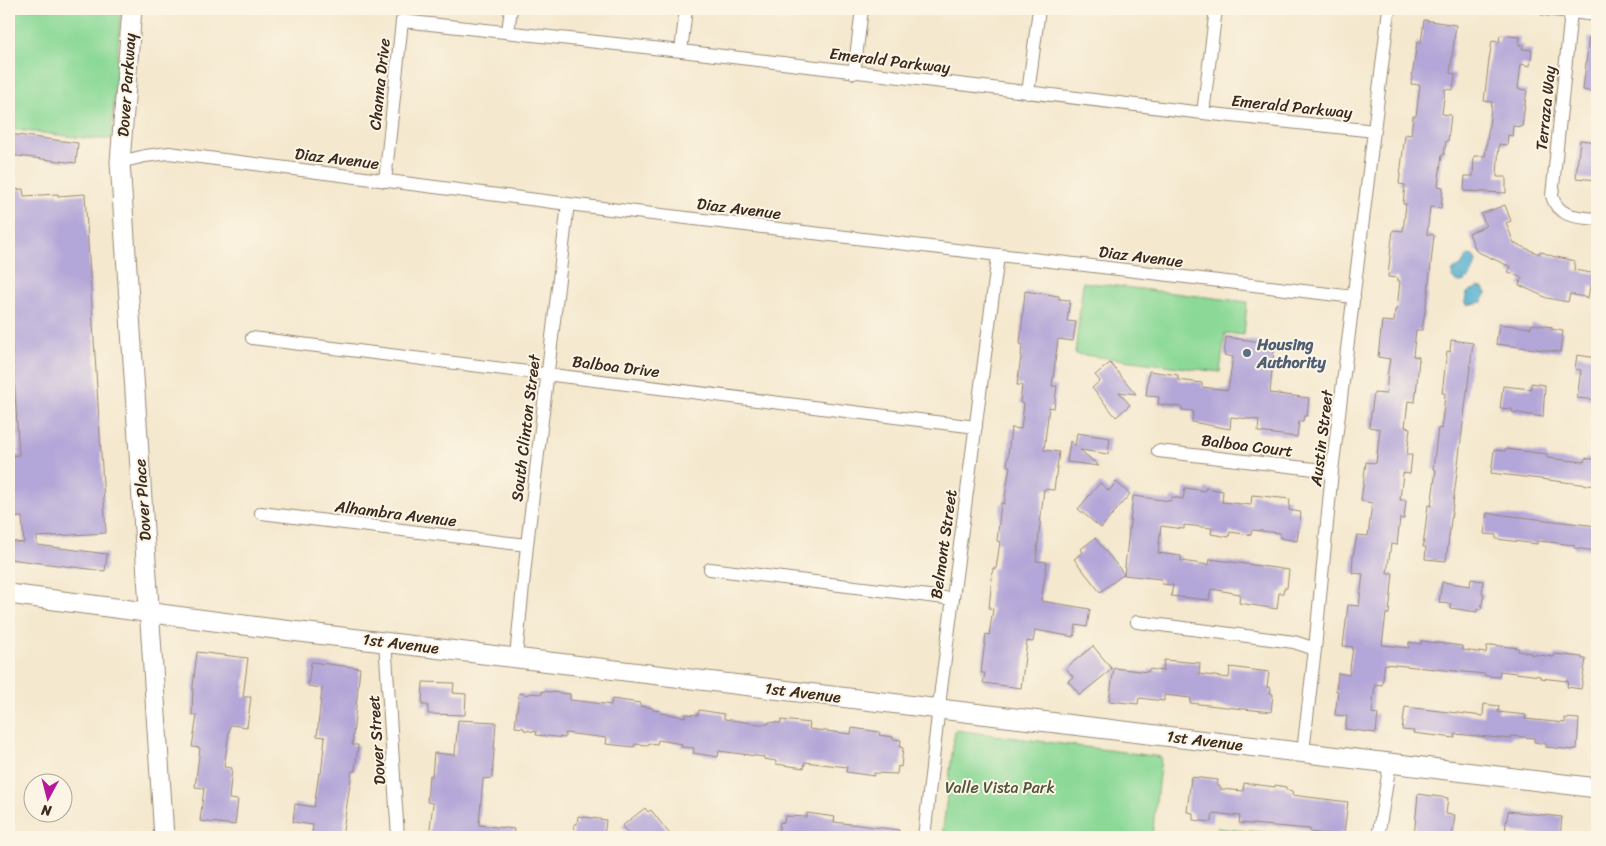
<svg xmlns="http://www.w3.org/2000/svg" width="1606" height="846" viewBox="0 0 1606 846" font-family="Sriracha,sans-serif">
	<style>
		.green { fill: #8cd997; stroke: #64825a }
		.water { fill: #4eadcd; stroke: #446c76 }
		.building { fill: #b3a6d8 }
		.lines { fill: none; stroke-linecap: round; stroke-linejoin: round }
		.street-casing { stroke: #988976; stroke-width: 14 }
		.secondary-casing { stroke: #988976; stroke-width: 21 }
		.street { stroke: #fff; stroke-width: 12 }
		.secondary { stroke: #fff; stroke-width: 19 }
		.service-dot { fill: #5c6f8a; stroke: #fcf5e5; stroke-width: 2 }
		.labels { text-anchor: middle; stroke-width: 4; stroke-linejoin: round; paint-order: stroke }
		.street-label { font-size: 16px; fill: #3b2a1e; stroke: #fcf5e5 }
		.service-label { font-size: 16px; font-weight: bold; fill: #4e5e75; stroke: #fcf5e5; text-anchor: start }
		.park-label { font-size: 16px; fill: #4f563c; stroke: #fcf5e5 }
	</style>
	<rect width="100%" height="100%" fill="#fcf5e5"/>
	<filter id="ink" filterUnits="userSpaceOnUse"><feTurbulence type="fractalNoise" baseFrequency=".02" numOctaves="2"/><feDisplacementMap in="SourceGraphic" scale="10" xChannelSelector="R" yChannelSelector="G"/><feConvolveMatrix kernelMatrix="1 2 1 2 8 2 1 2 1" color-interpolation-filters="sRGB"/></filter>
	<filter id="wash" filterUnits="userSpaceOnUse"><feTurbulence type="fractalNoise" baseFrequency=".0096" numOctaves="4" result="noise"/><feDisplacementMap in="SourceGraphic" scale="20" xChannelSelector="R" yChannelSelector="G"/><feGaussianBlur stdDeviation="1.12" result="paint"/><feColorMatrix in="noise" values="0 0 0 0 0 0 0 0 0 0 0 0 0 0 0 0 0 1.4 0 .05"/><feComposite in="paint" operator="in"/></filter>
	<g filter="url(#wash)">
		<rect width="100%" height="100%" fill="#f4e8ce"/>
		<!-- green -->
		<path class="green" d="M9,9H121L111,139H92L9,129Z
			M1083,282L1247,302L1244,335L1225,333L1220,372L1075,354Z
			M955,730L1161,757L1152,837H942Z
			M1217,828L1244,831L1243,837H1216Z
			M1249,831L1298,837H1248Z"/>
		<!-- water -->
		<path class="water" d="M1469,255L1473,256L1476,260C1476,271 1463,291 1452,278L1453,270L1461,266L1466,257Z
			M1478,287L1483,288L1487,293L1482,302L1467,305L1465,300L1467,293Z"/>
		<g id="blocks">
			<!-- building -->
			<path class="building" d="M1424,20L1456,25L1450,73L1455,74L1453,90L1445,89L1442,114L1451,115L1448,141H1446L1444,155H1442L1438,186L1443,187L1441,208L1430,207L1427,234L1434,235L1428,292L1422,330H1416L1413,356L1419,357L1417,384L1415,402L1408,401L1405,427L1410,428L1407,455H1412L1410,474L1403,473L1400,500H1406L1404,519L1400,518L1397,545L1391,544L1387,573H1393L1389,614H1386L1382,645L1409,648V642L1421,644V641L1462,646V650L1486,653L1487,646H1492V645L1519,648L1518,651L1531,653L1530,654L1554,657L1555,654L1582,657V659H1586L1581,689L1567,687L1568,681L1540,678V676L1500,671L1499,677L1485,676V674L1385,664L1382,685L1375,684L1372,713L1378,714L1376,733L1345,729L1347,716L1335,715L1338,691H1336L1338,673L1349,675L1353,647L1343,646L1348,605L1359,606L1363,574L1352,573L1353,557L1357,535L1368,536L1372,503L1361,501L1366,462L1376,463L1380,429L1369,427L1374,393L1386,394L1388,371L1390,359L1378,357L1382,321L1394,322L1395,310L1397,309L1400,281H1398V278L1388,277L1391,246L1393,230L1403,231L1406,204H1403L1405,185L1399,184L1405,134L1411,135L1413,116H1416L1420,85L1411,84L1417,42L1421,43Z
				M1500,35L1520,37L1519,45H1523L1522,49L1532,50L1530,66L1521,64L1518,89L1527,90L1522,127L1513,126L1512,136L1508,135L1507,145L1499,144L1497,177H1506V193L1464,191L1465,176H1473L1474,156H1485L1492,102L1484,101L1489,60L1492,41L1499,42Z
				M1589,37L1597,38V92L1583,90Z
				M9,134L78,143L76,163L9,155Z
				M1580,140L1597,142V180L1576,178Z
				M23,189L24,196L58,194V196L85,194L106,533L37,537V545L107,554L105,571L9,559V541L24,543L22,517L9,518V456L19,455L9,302V190Z
				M1505,205L1511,221L1506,223L1514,243L1539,254L1540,251L1552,256L1575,261L1574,270L1597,274V287L1590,286L1588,298L1570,294L1568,302L1547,298L1519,285L1522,278L1508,272L1511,267L1476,251L1469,233L1486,226L1481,214Z
				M1025,291L1059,296V299L1070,300L1067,321L1076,322L1073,341L1058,339L1052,386H1057L1054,408L1049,407L1044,450L1059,452L1054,490L1044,489L1036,561L1047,562L1041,601L1090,609L1087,627L1076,625L1074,637L1035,630L1033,642L1027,641L1021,688L983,683L985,673H981L986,634L989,635L993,609L989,608L993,568L996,569L1000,542L997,541L1001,503L1004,504L1010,466H1007L1011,428L1021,429L1024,404L1020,403L1022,385H1017L1021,357L1022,344H1020Z
				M1499,324L1531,328L1532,324L1552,327L1551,329L1563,331L1560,352L1496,344Z
				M1226,337L1261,342L1260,347L1274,349L1270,393L1309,398L1307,416H1304L1303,421H1299L1297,437L1258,432L1259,420L1231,417L1230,429L1192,422L1193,411L1182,410V407L1158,404L1159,397L1146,396L1149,371L1178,375V380L1202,383V387L1228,390L1233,357L1224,355Z
				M1451,340L1473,343L1446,561L1425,559L1426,547H1423L1428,505L1431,506L1436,470L1433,469L1438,428L1441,429L1444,405L1445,393H1442L1447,351L1450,352Z
				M1577,355L1597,358V400L1577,398L1581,370L1575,369Z
				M1110,363L1136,394L1119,392L1130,405L1116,417L1092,388L1100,381L1095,375Z
				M1531,383L1545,385L1543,417L1512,412V409L1500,408L1503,386L1531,389Z
				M1077,433L1110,438L1108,454L1080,450L1099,466L1067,462L1070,441L1075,446Z
				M1506,449L1547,454V458L1584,462L1585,458L1597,460V486L1491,473L1494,450L1505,451Z
				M1116,482L1130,494L1101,528L1078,509L1100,483L1109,491Z
				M1185,488L1205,491V488L1223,491L1222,502L1251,505L1252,495L1290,499L1289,510L1300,512L1301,513L1297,541L1280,538V533L1252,530L1251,535L1230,532L1229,537L1211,534L1212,528L1184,525V529L1161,526L1158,553L1181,556V561L1209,565L1210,559L1289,570L1287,588H1284L1283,593H1279L1277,609L1239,603L1240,594L1211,589L1209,600L1171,596L1173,585L1162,584L1161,579L1124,575L1133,496L1170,501L1172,497L1183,499Z
				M1487,513L1597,526V551L1574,548V545L1549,542L1537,541V544L1496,539V535L1484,534Z
				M1095,538L1124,574L1100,592L1074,559L1083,552L1081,549Z
				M1471,579L1483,581L1482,593L1484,594L1481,609H1477V612L1450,608L1451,604L1439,603L1442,582L1470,586Z
				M1093,646L1112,669L1080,695L1068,681L1073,677L1066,668Z
				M197,652L248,658L243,697H251L247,727L230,725L224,767L232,768L229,799L238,800L235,825L200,821L204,788L195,787L200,748L192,747L197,715H192L193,686Z
				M1164,660L1200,663L1199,674L1229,678L1230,667L1269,672L1267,687L1271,688L1270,693L1273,694L1271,712L1190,703L1191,698L1164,695V701L1139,698L1138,704L1109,701L1114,668L1148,672L1149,669L1163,671Z
				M311,662L360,668L352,745H358L355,771H352L342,837H314L315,834L312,833L313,825L293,822L295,804L314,807L319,773L321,774L325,737L317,736L322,688L308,686Z
				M423,682L454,683L453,693L466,694L465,715L428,714V705H422Z
				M542,691L570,694V700L596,703L611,705L612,699L640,703V706L653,708V710L661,711V713L685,717L686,714L698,715L699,710L724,714V719L759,724H768L769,722L781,723V720L810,723L809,729L834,732L851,734L852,728L880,732L879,735L893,737V739L901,740L900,747L903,748L901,767L898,766L897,774L874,773V776L846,772L847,767L805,762L804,768L776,764V761L764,759V757L719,751L718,757L693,753L694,748L681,747L682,744L658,740L657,744L649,743L648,745L635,744L634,747L606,744L607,738L565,733V738L536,735L537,732L524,730V728L515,727L519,693L529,695V693L542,694Z
				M1484,704L1499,706L1498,712L1526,715L1525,719L1565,723V718L1579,719L1577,749H1573V750L1546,747V744L1534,742V738L1511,736V739L1455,734V738L1413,733L1414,731L1402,730L1405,707L1483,716Z
				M458,720L496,722L492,778L483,779L479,825L514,829L513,837H429L433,803L427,802L429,776H432L434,753L455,755Z
				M1191,777L1218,780L1217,786H1220V789L1243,791L1244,783L1275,787V785L1286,787V790L1293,791L1292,795L1348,802L1344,833H1337L1336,835L1310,832V829L1239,823L1240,816L1213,813L1212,822L1193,820V813L1187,812Z
				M1418,794L1448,798L1446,814L1455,815L1452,837H1414Z
				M645,808L648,812L651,810L672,837H631L622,826Z
				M1508,811L1562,817L1560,837L1505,831Z
				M807,813L835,817L834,822L899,830L898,837H778L780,822L784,823L785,816L807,817Z
				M578,816L606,820L604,837H573L574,824H577Z"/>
		</g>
	</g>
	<g filter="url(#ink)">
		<use href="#blocks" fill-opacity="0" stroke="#988976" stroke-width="1"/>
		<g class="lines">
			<!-- street casing -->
			<g class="street-casing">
				<path id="street" d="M1544,9L1597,15
					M1571,12L1552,196C1558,218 1579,217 1597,219
					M508,31L511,9
					M681,51L686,9
					M854,73L862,9
					M1028,93L1039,9
					M1203,113L1216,9
					M120,162L145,156L169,153L568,204L1354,297
					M385,181L402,21L681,51L1203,113L1375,131
					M252,338L976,427
					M1158,451L1332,471
					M261,513L527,545
					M710,569L953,599
					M1137,622L1294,642L1315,649
					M385,641L398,837
					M516,657L527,545L568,204
					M1303,752L1315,649L1332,471L1389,9
					M924,837L941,689L998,256
					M1378,837L1390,763"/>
			</g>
			<!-- secondary casing -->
			<g class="secondary-casing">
				<path id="secondary" d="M132,9L120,162L164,837
					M9,594L267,628L1597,788"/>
			</g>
			<!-- street -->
			<use href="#street" class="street"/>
			<!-- secondary -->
			<use href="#secondary" class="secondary"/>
		</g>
	</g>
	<!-- markers -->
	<circle class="service-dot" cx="1247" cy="353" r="5"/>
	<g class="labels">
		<!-- street labels -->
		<g class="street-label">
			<text transform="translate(890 60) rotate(7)" y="6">Emerald Parkway</text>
			<text transform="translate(379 84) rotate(-84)" y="6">Channa Drive</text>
			<text transform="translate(126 85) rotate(-86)" y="6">Dover Parkway</text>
			<text transform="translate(1292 106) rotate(6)" y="6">Emerald Parkway</text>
			<text transform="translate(1545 108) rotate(-84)" y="6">Terraza Way</text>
			<text transform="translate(337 158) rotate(7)" y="6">Diaz Avenue</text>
			<text transform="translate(739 208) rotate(7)" y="6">Diaz Avenue</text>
			<text transform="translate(1141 256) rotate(7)" y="6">Diaz Avenue</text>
			<text transform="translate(616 366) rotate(7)" y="6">Balboa Drive</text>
			<text transform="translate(525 428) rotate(-83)" y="6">South Clinton Street</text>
			<text transform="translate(1321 438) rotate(-83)" y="6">Austin Street</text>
			<text transform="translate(1247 445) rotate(7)" y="6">Balboa Court</text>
			<text transform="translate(142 500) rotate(-94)" y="6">Dover Place</text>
			<text transform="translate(396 513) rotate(7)" y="6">Alhambra Avenue</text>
			<text transform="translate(943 544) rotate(-82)" y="6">Belmont Street</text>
			<text transform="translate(401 643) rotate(7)" y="6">1st Avenue</text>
			<text transform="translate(803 692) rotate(7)" y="6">1st Avenue</text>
			<text transform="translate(376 740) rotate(-94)" y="6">Dover Street</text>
			<text transform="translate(1205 740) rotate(7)" y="6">1st Avenue</text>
		</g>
		<!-- service labels -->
		<g class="service-label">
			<text x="1257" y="350">Housing<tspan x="1257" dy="18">Authority</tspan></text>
		</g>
		<!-- park labels -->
		<g class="park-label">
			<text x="1000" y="793">Valle Vista Park</text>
		</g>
	</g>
	<!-- margin -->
	<rect width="1606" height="846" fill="none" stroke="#fcf5e5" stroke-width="30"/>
	<!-- north arrow -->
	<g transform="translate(48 798) rotate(187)"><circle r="24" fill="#fcf5e5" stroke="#afa495"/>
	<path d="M0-4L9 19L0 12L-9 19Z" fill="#b5179e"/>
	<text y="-8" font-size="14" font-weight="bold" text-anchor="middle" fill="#3b2a1e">N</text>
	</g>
</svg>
